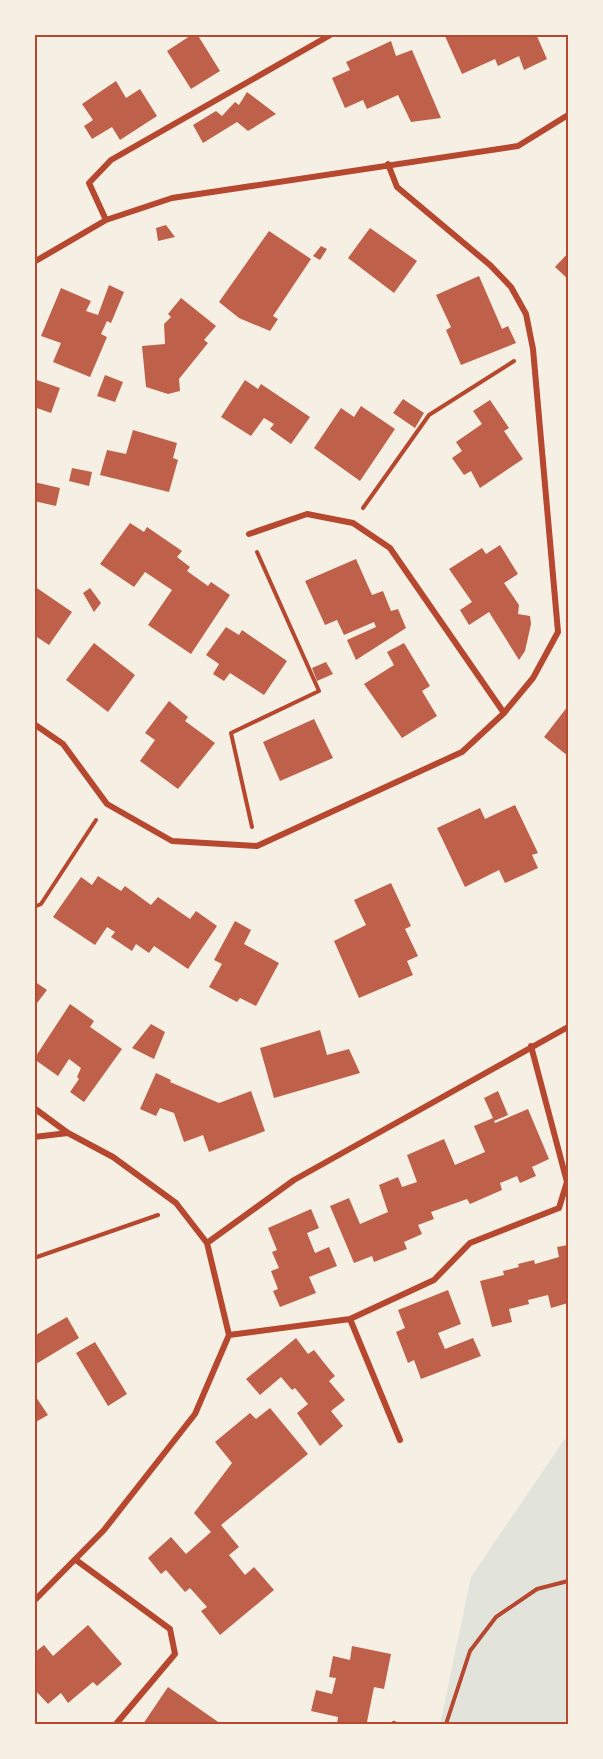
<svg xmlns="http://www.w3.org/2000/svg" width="603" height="1759" viewBox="0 0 603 1759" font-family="'Noto Sans',sans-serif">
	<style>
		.green { fill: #e2e4dc }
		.building { fill: #bf614a }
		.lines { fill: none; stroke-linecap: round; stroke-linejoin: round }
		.path { stroke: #b5482f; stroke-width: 4 }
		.service { stroke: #b5482f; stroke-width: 4.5 }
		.minor { stroke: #b5482f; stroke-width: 6 }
		.neatline { fill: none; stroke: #b5482f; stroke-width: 2 }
	</style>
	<rect width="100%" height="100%" fill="#f6efe4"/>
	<!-- green -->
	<path class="green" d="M568,1434V1724H440L471,1577Z"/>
	<!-- building -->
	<path class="building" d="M193,34H197L220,71L191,89L167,51Z
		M444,34H510L511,37L536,34L547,59L524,70L519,56L498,66L495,59L462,74Z
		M391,41L396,56L412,50L441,118L411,122L398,95L367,109L363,100L345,108L332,78L350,70L346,62Z
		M116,81L126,98L140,89L157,116L120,140L112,127L92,139L84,126L93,120L82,104Z
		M247,92L276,114L248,131L237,122L203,143L193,125L216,111L222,116L235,102L239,105Z
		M166,225L175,237L158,241L156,228Z
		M370,228L417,261L394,293L348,258Z
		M269,231L311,259L273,316L278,319L270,331L239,318L219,302Z
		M321,246L327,249L320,260L313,256Z
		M568,253V279L555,267Z
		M479,276L502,329L508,326L516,343L461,365L446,330L451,327L436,295Z
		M109,285L124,292L111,323L107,321L101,334L107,337L90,377L53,362L61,343L41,336L61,288L91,301L86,311L98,315Z
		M181,298L216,326L204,340L208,343L179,379L180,391L168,394L146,387L142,346L165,344L164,324L171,317L168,314Z
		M105,375L123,382L115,402L97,396Z
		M34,379L60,388L51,413L34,407Z
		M245,380L258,389L261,384L310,417L291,444L270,429L274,424L264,418L251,436L221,417Z
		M403,399L424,413L415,428L393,413Z
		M490,400L509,428L504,431L523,459L480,488L471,471L464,475L452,458L462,451L456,442L482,424L473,411Z
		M361,406L395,429L360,481L314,448L341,408L354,417Z
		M133,430L177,443L173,458L178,460L169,492L100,475L107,450L126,454Z
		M72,468L92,472L89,486L69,481Z
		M34,482L60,488L56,506L34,501Z
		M130,523L144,532L147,527L182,551L177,557L190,567L187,571L208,586L211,582L230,595L191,654L148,625L172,590L145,572L134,587L100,564Z
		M500,545L518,574L504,583L519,605L518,614L530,616L531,624L525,651L519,660L489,612L469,625L460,610L472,602L449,569L482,548L486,554Z
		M356,559L372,595L383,591L391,611L398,609L406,628L356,660L347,640L376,627L374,622L344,635L337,620L325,625L305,581Z
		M34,586L72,612L49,645L34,635Z
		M90,588L101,603L94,612L83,593Z
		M226,627L239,635L242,630L287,661L264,695L230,673L224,681L213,674L219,664L206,655Z
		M94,643L135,675L108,712L66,680Z
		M404,643L430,686L422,691L437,716L402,738L364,684L394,665L387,652Z
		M326,662L333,674L317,681L312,668Z
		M169,701L188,717L185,721L215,743L178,789L140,761L155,740L145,733Z
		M568,706V756L544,737Z
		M314,719L333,758L280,781L263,742Z
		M515,805L538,853L532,855L538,868L505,883L499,870L465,887L437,828L480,808L485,819Z
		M98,876L121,891L125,886L151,905L158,897L190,919L196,911L217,926L188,969L154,946L149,953L136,944L132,951L111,937L115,932L107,927L95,945L53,917L81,877L92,885Z
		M391,883L411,926L405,929L418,956L407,961L413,975L359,998L334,941L366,925L354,900Z
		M235,921L251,930L244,944L279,963L256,1006L240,998L237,1002L209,987L222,964L214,960Z
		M34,981L47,990L34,1007Z
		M70,1004L94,1021L90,1027L122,1049L84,1102L70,1092L79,1079L77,1077L81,1068L69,1059L58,1076L34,1059Z
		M151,1024L165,1032L154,1059L132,1048Z
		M320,1030L327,1055L349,1049L360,1073L274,1098L260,1048Z
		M156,1073L171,1080L170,1082L219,1103L251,1091L265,1131L209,1152L203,1135L184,1142L174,1113L160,1108L156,1116L140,1109Z
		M498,1091L508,1115L494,1121L495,1123L528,1109L549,1159L532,1167L536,1176L520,1183L517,1176L500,1183L502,1190L470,1204L467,1199L431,1212L434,1219L418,1225L422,1234L404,1242L407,1249L374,1262L372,1256L354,1263L330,1206L349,1198L360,1224L388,1212L379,1185L398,1177L402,1187L417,1182L407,1155L444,1139L455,1165L485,1152L474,1126L493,1118L484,1098Z
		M311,1209L319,1228L307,1233L315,1253L329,1247L337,1266L309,1277L316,1293L280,1307L273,1291L278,1289L271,1271L279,1268L272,1252L277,1250L268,1228Z
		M568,1245V1303L551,1308L548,1295L528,1300L529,1304L509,1309L512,1322L492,1327L480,1281L504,1275L503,1271L519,1267L518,1264L534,1260L535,1264L559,1257L557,1247Z
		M448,1290L461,1324L438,1333L445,1349L473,1338L481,1356L421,1379L414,1360L408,1363L396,1332L405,1328L398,1310Z
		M67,1317L79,1338L36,1364L34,1336Z
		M296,1338L308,1354L314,1350L325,1364L335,1376L329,1381L345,1400L331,1411L343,1426L320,1446L297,1413L308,1404L295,1388L292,1390L281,1377L260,1395L246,1379Z
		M95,1342L127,1394L108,1406L76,1353Z
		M34,1394L48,1415L34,1423Z
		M270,1408L308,1454L221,1525L239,1547L229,1555L245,1575L254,1567L274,1590L220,1635L201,1611L207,1607L190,1588L185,1592L166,1570L161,1574L148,1558L171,1537L186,1554L211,1532L194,1513L232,1463L215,1442L250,1413L256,1419Z
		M88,1625L122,1664L97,1686L93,1682L68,1703L61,1693L48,1704L34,1689V1653L44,1645L53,1656Z
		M352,1646L391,1654L384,1689L374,1687L367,1722L374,1724H337L338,1717L311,1711L316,1690L332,1694L336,1678L329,1677L333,1656L350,1660Z
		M168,1687L221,1724H143Z"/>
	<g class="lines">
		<!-- path -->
		<path class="path" d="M363,508L429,415L514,361
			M252,827L231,733L319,691L257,552
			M34,907L41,904L96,820
			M34,1258L158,1215
			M446,1724L470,1651L496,1617L537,1589L568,1581"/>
		<!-- service -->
		<path class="service" d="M394,1724V1723"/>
		<!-- minor -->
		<path class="minor" d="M106,220L89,183L111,160L332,34
			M34,262L106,220L172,198L518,146L568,115
			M249,534L307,514L353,523L390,548L504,713
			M34,724L63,744L107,804L172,841L257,846L462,752L504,713L533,678L558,632L533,349L526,314L511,287L490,265L397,187L388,164
			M34,1108L68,1133L113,1157L176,1203L207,1243L229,1335L195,1414L104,1530L34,1601
			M34,1137L68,1133
			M207,1243L294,1180L568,1027
			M350,1319L400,1440
			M229,1335L350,1319L434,1280L470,1243L559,1208L567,1182L531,1046
			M76,1560L170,1629L175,1654L116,1724"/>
	</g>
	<!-- border -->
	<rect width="603" height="1759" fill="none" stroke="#f6efe4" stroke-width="72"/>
	<rect x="36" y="36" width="531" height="1687" class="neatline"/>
</svg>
